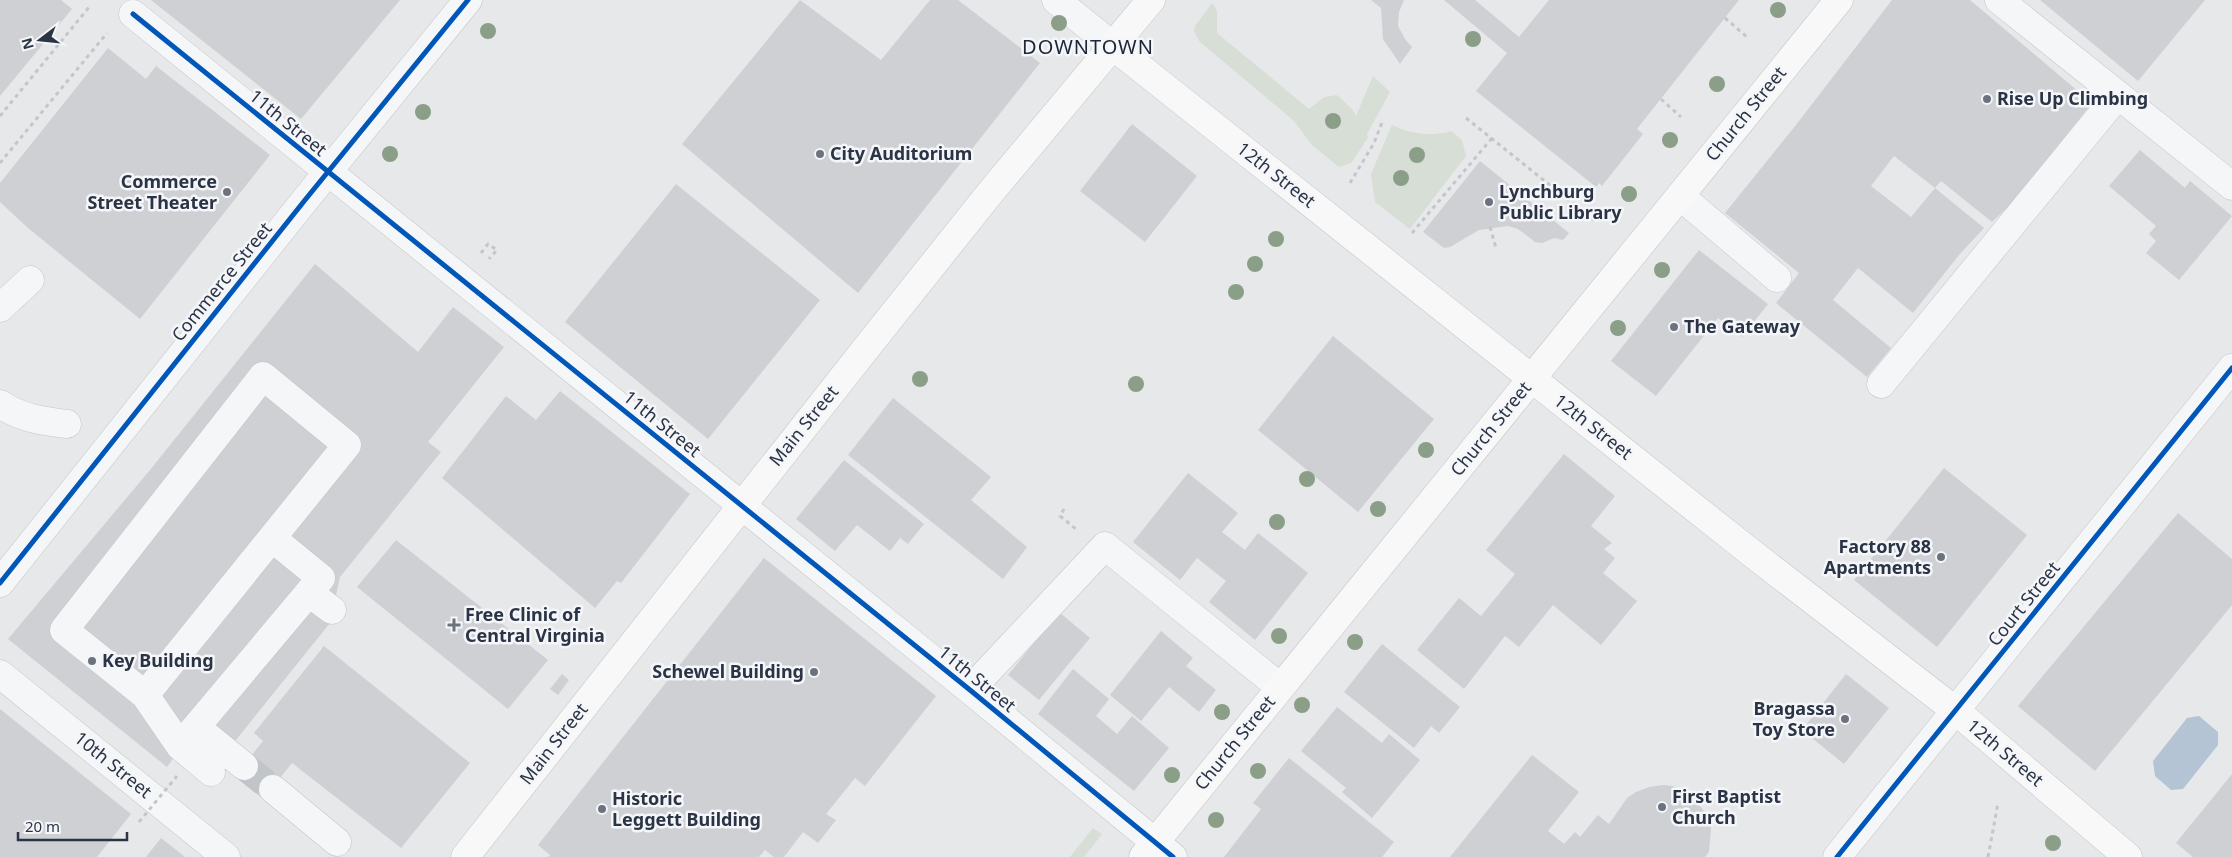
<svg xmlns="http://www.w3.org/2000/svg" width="2232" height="857" viewBox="0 0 2232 857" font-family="'Noto Sans',sans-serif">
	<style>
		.green { fill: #d6ded6 }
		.water { fill: #b4c4d5 }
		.building { fill: #ced0d3 }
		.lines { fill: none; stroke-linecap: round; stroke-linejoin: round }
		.minor-tunnel { stroke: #c1c4c9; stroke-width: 28; stroke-dasharray: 28 14; stroke-linecap: butt }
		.minor-casing { stroke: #c4c6c8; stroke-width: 29 }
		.major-casing { stroke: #c2c5c8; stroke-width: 29 }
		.path { stroke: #c5c6ca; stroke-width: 3; stroke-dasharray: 4 4; stroke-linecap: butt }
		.minor { stroke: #f5f6f7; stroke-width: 28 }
		.major { stroke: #f8f8f8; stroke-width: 28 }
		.path-bridge { stroke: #c5c6ca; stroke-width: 3; stroke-dasharray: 4 4; stroke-linecap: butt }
		.cycleway-casing { stroke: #f4f6f9; stroke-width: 8 }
		.cycleway { stroke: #0057b8; stroke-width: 5 }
		.tree { fill: #8a9e88 }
		.poi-dot { fill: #6c737f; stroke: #f4f6f9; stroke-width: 2 }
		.labels { text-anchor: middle; stroke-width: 5; stroke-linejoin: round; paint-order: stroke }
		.poi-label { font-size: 18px; font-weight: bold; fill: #2b3445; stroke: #f4f6f9; text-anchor: start }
		.street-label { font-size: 18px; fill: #2b3445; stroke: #f4f6f9 }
		.quarter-label { font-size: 20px; letter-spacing: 1px; fill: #1d2536; stroke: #f4f6f9 }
	</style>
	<rect width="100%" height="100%" fill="#e6e8ea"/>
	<!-- green -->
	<path class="green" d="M1212,3L1217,11V33L1309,109L1324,97L1337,95L1352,109L1356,116L1373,76L1390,92L1367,134L1368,138L1351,163L1339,167L1312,145L1294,121L1199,41L1194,31L1195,26Z
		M1392,125C1412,134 1430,137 1451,131L1462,140L1466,156L1410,229L1375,202L1371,174Z
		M1093,828L1102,834L1084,857H1070Z"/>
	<!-- water -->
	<path class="water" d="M2199,716L2218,732V745L2183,789L2171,790L2155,776L2153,761L2187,718Z"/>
	<!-- building -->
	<path class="building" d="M0,0H61L72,9L0,96Z
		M151,0H400L301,119Z
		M800,0L881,60L930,0H958L1040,63L858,293L682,144Z
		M1371,0H1404L1399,12L1398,26L1405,39L1412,47L1400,64L1383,39L1381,8Z
		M1444,0H1475L1519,37L1549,0H1739L1637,129L1643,134L1602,186L1599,183L1596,187L1476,91L1507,53Z
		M1892,0H1970L2092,103L2013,202L1992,222L1941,181L1935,188L1894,156L1871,186L1911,217L1935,188L1984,228L1959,255L1913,313L1858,268L1833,300L1891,348L1867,377L1776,303L1799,273L1725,213L1796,125Z
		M2040,0H2205L2138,81Z
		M108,48L146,79L156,66L270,155L140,319L28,228L0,202V183Z
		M1132,124L1197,176L1145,242L1080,191Z
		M2140,150L2185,188L2190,181L2232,216L2179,280L2146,253L2156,241L2149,234L2156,226L2109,186Z
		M1480,161L1569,233L1563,240L1554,238L1542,243L1535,242L1518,229L1508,226L1479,230L1450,247L1444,248L1423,232Z
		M676,184L820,300L708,439L565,322Z
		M1699,250L1768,304L1742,337L1718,318L1656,396L1611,361Z
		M315,264L418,352L453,307L504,347L428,442L441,452L340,577L330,623L227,751L176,754L167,767L8,639L150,470Z
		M1333,336L1434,419L1358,512L1258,430Z
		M560,391L690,494L621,583L617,581L595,608L442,478L506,396L536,420Z
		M893,398L991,477L971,500L1027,547L1003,579L848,455Z
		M1564,454L1615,496L1591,526L1612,543L1604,549L1615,558L1603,573L1637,601L1601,645L1553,605L1519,647L1505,636L1464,689L1417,650L1459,598L1481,616L1515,574L1486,550Z
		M844,460L924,524L908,544L900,538L890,551L857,525L835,551L796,519Z
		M1944,468L2027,535L1937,647L1854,580Z
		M1188,473L1238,513L1222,532L1245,550L1258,533L1308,573L1255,640L1209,602L1226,581L1197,558L1180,580L1133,542Z
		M2178,513L2232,559V605L2095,771L2018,706Z
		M396,540L548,660L508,709L357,587Z
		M764,558L936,696L865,786L855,778L826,814L836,820L818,843L803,832L784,857H774L765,850L759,857H548L550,855L538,845Z
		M1059,612L1090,638L1039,700L1008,675Z
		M1161,631L1193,658L1186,666L1216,690L1199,712L1169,687L1141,721L1110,695Z
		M1382,644L1460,707L1439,733L1431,726L1414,748L1344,692Z
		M324,646L470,763L401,848L292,763L263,799L235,776L263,741L254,733Z
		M1073,669L1109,699L1096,716L1117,734L1132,716L1169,748L1134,791L1038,714Z
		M562,674L569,680L558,695L550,689Z
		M1846,674L1889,708L1844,764L1802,730Z
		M1337,707L1382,743L1389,734L1420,760L1372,818L1342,792L1346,788L1301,751Z
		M0,709L131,814L97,857H0Z
		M1532,755L1579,792L1548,831L1564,844L1575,832L1580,837L1598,815L1609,824L1627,798L1636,792L1649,787L1663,785L1673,786L1692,796L1707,815L1711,828L1709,852L1705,857H1450Z
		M1289,758L1394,842L1382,857H1224L1261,809L1253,803Z
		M2232,774V857H2193L2176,843Z
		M161,838L185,857H146Z"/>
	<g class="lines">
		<!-- minor-tunnel -->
		<path class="minor-tunnel" d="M244,766L273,789"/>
		<!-- minor casing -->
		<g class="minor-casing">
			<path id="minor" d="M1056,0L1113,46
				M1999,0L2232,186
				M133,14L970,690L1173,857
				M1680,196L1777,278
				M0,308L30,280
				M1881,384L2118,95
				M0,404C21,418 42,421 67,424
				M0,583L305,200L468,0
				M309,593L332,610
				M0,674L226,857
				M970,690L1105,546L1280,687
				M145,695L347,445L263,376L64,630L145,695L180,746L211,772
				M196,727L244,766
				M180,746L321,578L272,538
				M273,789L337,842
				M1837,857L2232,368"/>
		</g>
		<!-- major casing -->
		<g class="major-casing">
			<path id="major" d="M1113,46L1749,551L1956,711L2128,857
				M465,857L871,342L990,193L1151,0
				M1143,857L1839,0"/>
		</g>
		<!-- path -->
		<path class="path" d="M1725,18L1747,37
			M1661,99L1681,117
			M0,116L90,6
			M1466,118L1596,222
			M0,163L107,33
			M1350,183L1374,143L1383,120
			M1490,227L1496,248
			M1412,233L1492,138
			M481,253L488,244L497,250L489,259
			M1064,509L1060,516L1076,529
			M1988,857L1998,803"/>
		<!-- minor -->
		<use href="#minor" class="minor"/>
		<!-- major -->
		<use href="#major" class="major"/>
		<!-- path-bridge -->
		<path class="path-bridge" d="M139,822L177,776"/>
		<!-- cycleway casing -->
		<g class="cycleway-casing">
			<path id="cycleway" d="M133,14L970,690L1173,857
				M0,583L305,200L468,0
				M1837,857L2232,368"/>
		</g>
		<!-- cycleway -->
		<use href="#cycleway" class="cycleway"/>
	</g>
	<!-- trees -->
	<g class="tree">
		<circle cx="1778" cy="10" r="8"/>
		<circle cx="1059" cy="23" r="8"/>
		<circle cx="488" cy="31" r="8"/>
		<circle cx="1473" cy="39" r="8"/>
		<circle cx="1717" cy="84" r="8"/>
		<circle cx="423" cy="112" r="8"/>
		<circle cx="1333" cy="121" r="8"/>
		<circle cx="1670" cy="140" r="8"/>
		<circle cx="390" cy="154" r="8"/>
		<circle cx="1417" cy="155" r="8"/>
		<circle cx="1401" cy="178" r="8"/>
		<circle cx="1629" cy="194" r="8"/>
		<circle cx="1276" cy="239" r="8"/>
		<circle cx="1255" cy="264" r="8"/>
		<circle cx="1662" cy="270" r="8"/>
		<circle cx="1236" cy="292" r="8"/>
		<circle cx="1618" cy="328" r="8"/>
		<circle cx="920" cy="379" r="8"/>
		<circle cx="1136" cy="384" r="8"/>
		<circle cx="1426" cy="450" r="8"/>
		<circle cx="1307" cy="479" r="8"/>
		<circle cx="1378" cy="509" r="8"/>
		<circle cx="1277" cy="522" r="8"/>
		<circle cx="1279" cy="636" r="8"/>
		<circle cx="1355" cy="642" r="8"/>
		<circle cx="1302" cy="705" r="8"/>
		<circle cx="1222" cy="712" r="8"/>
		<circle cx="1258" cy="771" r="8"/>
		<circle cx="1172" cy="775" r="8"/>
		<circle cx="1216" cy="820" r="8"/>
		<circle cx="2053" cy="843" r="8"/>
	</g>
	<!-- markers -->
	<g class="poi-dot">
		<circle cx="1987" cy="99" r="5"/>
		<circle cx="820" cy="154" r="5"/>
		<circle cx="227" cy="192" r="5"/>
		<circle cx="1489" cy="202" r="5"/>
		<circle cx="1674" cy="327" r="5"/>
		<circle cx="1941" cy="557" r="5"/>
		<path d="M451.5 617.5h5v5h5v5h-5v5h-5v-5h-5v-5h5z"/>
		<circle cx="92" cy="661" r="5"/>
		<circle cx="814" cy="672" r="5"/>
		<circle cx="1845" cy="719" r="5"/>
		<circle cx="1662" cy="807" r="5"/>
		<circle cx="602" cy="809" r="5"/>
	</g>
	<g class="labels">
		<!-- poi labels -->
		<g class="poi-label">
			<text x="1997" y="105">Rise Up Climbing</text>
			<text x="830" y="160">City Auditorium</text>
			<text x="217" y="188" text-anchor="end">Commerce<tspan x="217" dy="21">Street Theater</tspan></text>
			<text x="1499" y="198">Lynchburg<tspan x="1499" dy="21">Public Library</tspan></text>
			<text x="1684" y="333">The Gateway</text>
			<text x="1931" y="553" text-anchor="end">Factory 88<tspan x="1931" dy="21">Apartments</tspan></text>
			<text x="465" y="621">Free Clinic of<tspan x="465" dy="21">Central Virginia</tspan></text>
			<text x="102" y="667">Key Building</text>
			<text x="804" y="678" text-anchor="end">Schewel Building</text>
			<text x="1835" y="715" text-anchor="end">Bragassa<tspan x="1835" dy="21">Toy Store</tspan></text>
			<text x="1672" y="803">First Baptist<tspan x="1672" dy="21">Church</tspan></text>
			<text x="612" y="805">Historic<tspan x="612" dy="21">Leggett Building</tspan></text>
		</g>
		<!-- street labels -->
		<g class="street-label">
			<text transform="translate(1746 114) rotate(-51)" y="6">Church Street</text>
			<text transform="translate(288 123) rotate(39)" y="6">11th Street</text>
			<text transform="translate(1276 175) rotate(38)" y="6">12th Street</text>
			<text transform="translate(222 282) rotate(-51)" y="6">Commerce Street</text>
			<text transform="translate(662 424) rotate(39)" y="6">11th Street</text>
			<text transform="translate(804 426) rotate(-51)" y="6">Main Street</text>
			<text transform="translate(1593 427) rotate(38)" y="6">12th Street</text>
			<text transform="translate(1491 429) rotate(-51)" y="6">Church Street</text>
			<text transform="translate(2024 604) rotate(-51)" y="6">Court Street</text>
			<text transform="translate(977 679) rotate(39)" y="6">11th Street</text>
			<text transform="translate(1235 743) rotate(-51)" y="6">Church Street</text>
			<text transform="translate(554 744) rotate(-52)" y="6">Main Street</text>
			<text transform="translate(2005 753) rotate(40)" y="6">12th Street</text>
			<text transform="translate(113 765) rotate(39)" y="6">10th Street</text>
		</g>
		<!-- quarter labels -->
		<g class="quarter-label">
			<text x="1088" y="54">DOWNTOWN</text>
		</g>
	</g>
	<!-- north arrow -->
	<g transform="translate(40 40) rotate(254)" stroke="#f4f6f9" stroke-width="4" paint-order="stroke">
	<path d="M0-4L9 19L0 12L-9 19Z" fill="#2b3445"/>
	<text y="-8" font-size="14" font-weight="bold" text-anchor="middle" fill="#2b3445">N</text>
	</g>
	<!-- scale -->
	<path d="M18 832v8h109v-8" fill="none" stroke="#2b3445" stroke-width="2.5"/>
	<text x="25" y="832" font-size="15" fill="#2b3445" stroke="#f4f6f9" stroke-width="4" paint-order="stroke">20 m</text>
</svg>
